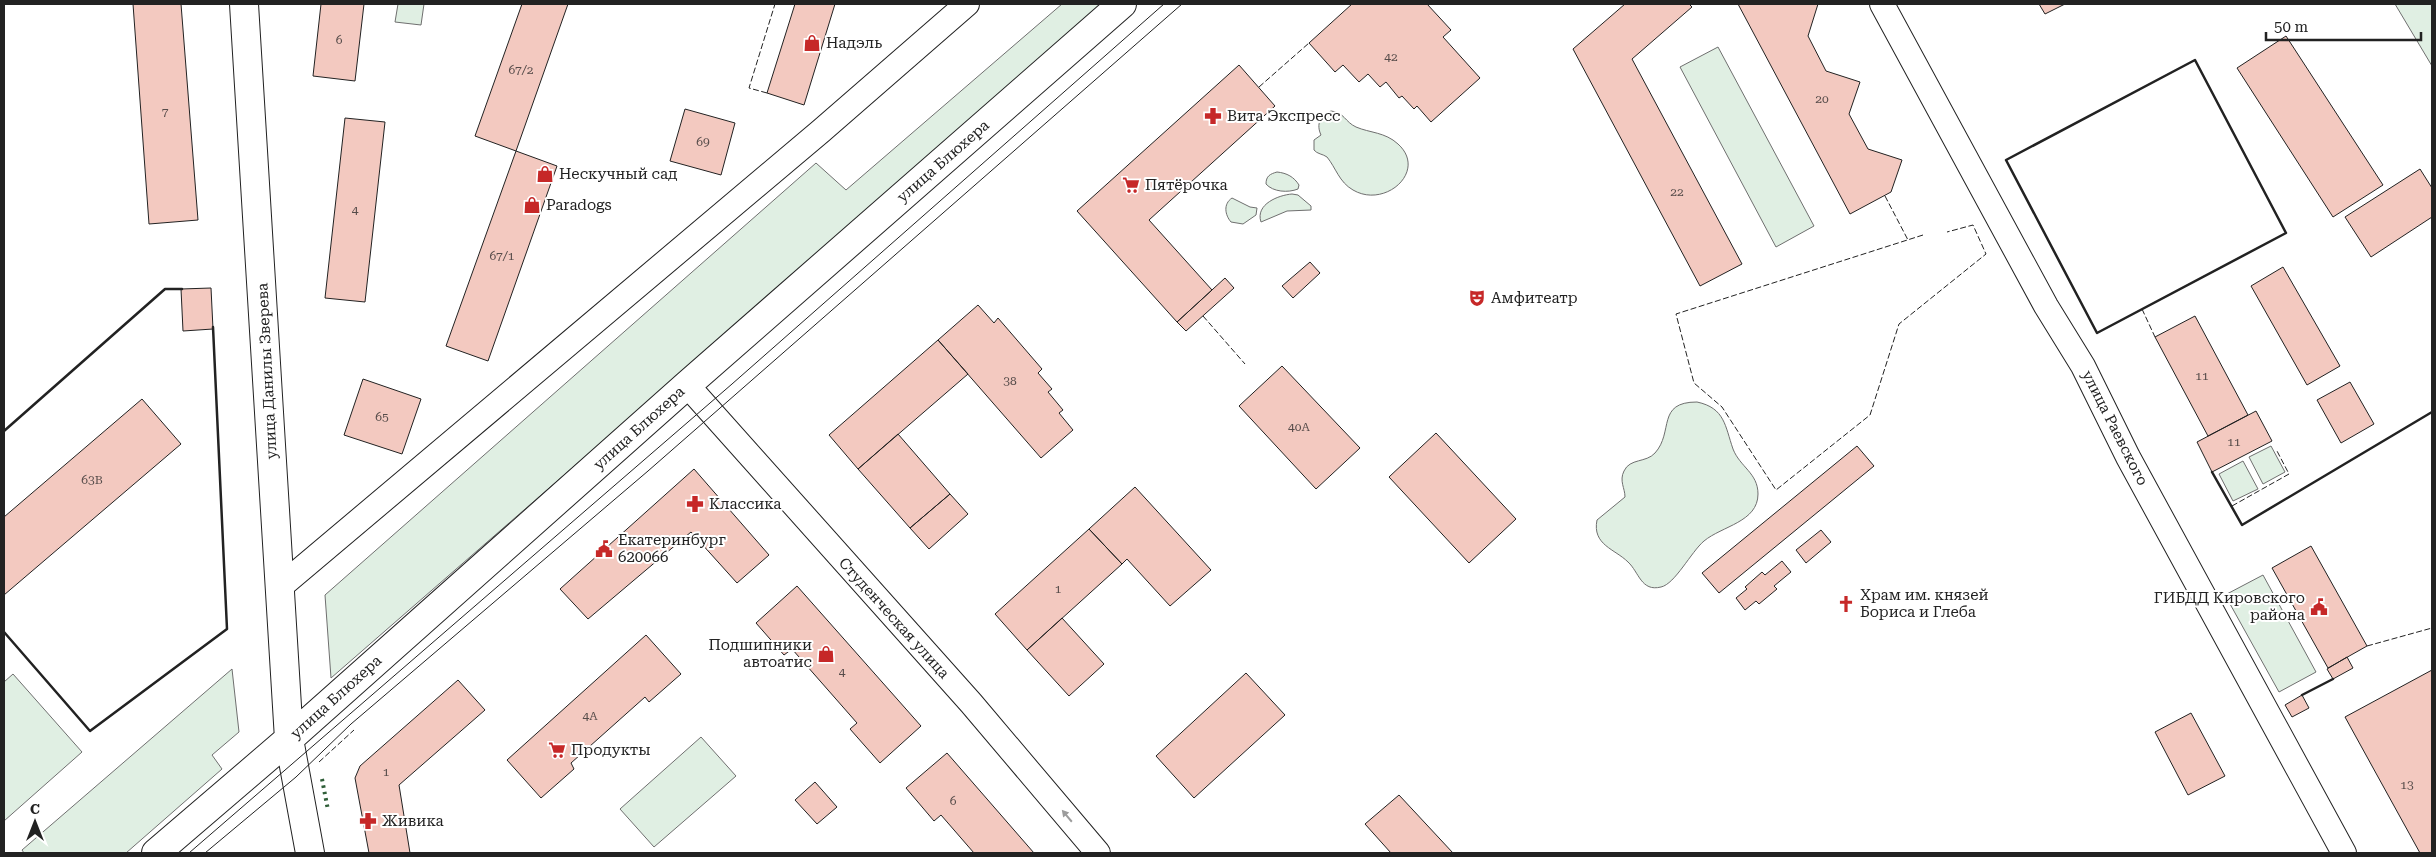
<svg xmlns="http://www.w3.org/2000/svg" width="2436" height="857" viewBox="0 0 2436 857" font-family="'Roboto Serif',serif">
	<style>
		.green { fill: #e0efe3; stroke: #6f6f6f }
		.building { fill: #f3c9c0; stroke: #222 }
		.lines { fill: none; stroke-linecap: round; stroke-linejoin: round }
		.minor-casing { stroke: #222; stroke-width: 26 }
		.major-casing { stroke: #222; stroke-width: 30 }
		.minor { stroke: #fff; stroke-width: 24 }
		.major { stroke: #fff; stroke-width: 28 }
		.tram { stroke: #222; stroke-width: 1 }
		.hedge { stroke: #2f5e38; stroke-width: 4; stroke-dasharray: 2.5 4; stroke-linecap: butt }
		.fence { stroke: #222; stroke-width: 1; stroke-dasharray: 6 2.5; stroke-linecap: butt }
		.wall { stroke: #222; stroke-width: 2.5 }
		.oneway { fill: #9c9c9c }
		.labels { text-anchor: middle; stroke-width: 4; stroke-linejoin: round; paint-order: stroke }
		.number-label { font-size: 12px; fill: #564c4a }
		.poi-label { font-size: 15px; fill: #222; stroke: #fff; text-anchor: start }
		.street-label { font-size: 15px; fill: #222; stroke: #fff }
	</style>
	<rect width="100%" height="100%" fill="#fff"/>
	<!-- green -->
	<path class="green" d="M398,4H424L421,25L395,22Z
		M1062,4H1105L331,678L325,595L816,163L846,190Z
		M2395,4H2432V66Z
		M1718,47L1814,226L1776,247L1680,67Z
		M1331,111C1344,112 1345,122 1356,127C1370,133 1385,132 1398,144C1428,171 1385,209 1353,190C1339,182 1336,168 1327,157C1323,154 1317,154 1314,150V140L1321,135C1316,124 1320,116 1331,111Z
		M1277,172C1287,173 1294,177 1299,185L1298,189C1288,193 1273,192 1266,184C1266,176 1270,174 1277,172Z
		M1292,194L1298,195L1311,206V210L1287,211L1261,222C1255,204 1279,195 1292,194Z
		M1232,198L1250,207L1257,208L1256,215L1243,224L1231,222C1225,215 1223,204 1232,198Z
		M1697,402C1725,408 1725,426 1733,449C1740,467 1758,473 1758,494C1758,522 1722,526 1704,541C1691,552 1675,584 1661,587C1641,592 1639,572 1628,562C1615,549 1592,545 1597,520L1625,497C1625,488 1619,481 1624,471C1630,458 1646,463 1655,453C1674,432 1656,402 1697,402Z
		M2271,446L2285,472L2263,484L2249,457Z
		M2243,461L2258,489L2233,501L2219,474Z
		M2263,575L2316,672L2279,692L2225,595Z
		M232,669L239,732L212,755L222,769L126,853H24L22,850Z
		M13,674L82,752L4,821V682Z
		M701,737L736,776L654,847L620,809Z"/>
	<!-- building -->
	<path class="building" d="M133,4H181L198,220L149,224Z
		M321,4H364L355,81L313,76Z
		M522,4H568L516,151L475,136Z
		M795,4H835L804,105L767,93Z
		M1352,4H1427L1451,30L1443,37L1480,78L1431,122L1417,106L1414,109L1402,96L1399,98L1386,82L1380,87L1368,74L1359,82L1343,65L1335,72L1309,43Z
		M1625,4H1689L1692,7L1632,59L1742,264L1700,286L1573,49Z
		M1738,4H1818L1808,36L1826,71L1860,82L1849,114L1868,149L1902,160L1891,192L1850,214Z
		M2039,4H2065L2045,14Z
		M2286,36L2383,185L2333,217L2237,68Z
		M1239,65L1275,106L1149,220L1212,290L1177,322L1077,211Z
		M685,109L735,123L721,175L670,161Z
		M345,118L385,122L365,302L325,298Z
		M516,151L557,166L488,361L446,346Z
		M2420,169L2432,188V217L2371,257L2345,217Z
		M1310,262L1320,273L1293,298L1282,286Z
		M2283,267L2340,366L2307,385L2251,286Z
		M1225,278L1234,288L1186,331L1177,322Z
		M211,288L213,329L183,331L181,289Z
		M978,305L994,323L998,318L1042,369L1038,373L1052,389L1048,392L1063,410L1059,413L1073,430L1041,458L938,340Z
		M2195,316L2248,415L2208,436L2155,337Z
		M938,340L968,374L858,469L829,435Z
		M1282,366L1360,448L1316,489L1239,406Z
		M363,379L421,399L402,454L344,435Z
		M2350,382L2374,424L2341,443L2317,400Z
		M142,399L181,444L4,595V517Z
		M2256,411L2272,441L2212,472L2197,442Z
		M1436,433L1516,519L1469,563L1389,477Z
		M898,434L950,494L910,528L858,469Z
		M1857,446L1874,466L1719,593L1702,573Z
		M694,469L769,555L737,583L691,532L588,619L560,589Z
		M1135,487L1211,570L1170,606L1127,559L1122,564L1089,529Z
		M950,494L968,514L929,549L910,528Z
		M1089,529L1122,564L1027,650L995,614Z
		M1821,530L1831,542L1806,563L1796,550Z
		M2311,546L2367,646L2328,668L2272,568Z
		M1782,561L1791,572L1774,586L1777,589L1759,604L1756,601L1745,610L1736,598L1747,589L1745,587L1762,572L1765,575Z
		M797,586L921,726L880,763L850,729L857,723L792,649L784,655L756,623Z
		M1062,618L1104,664L1069,696L1027,650Z
		M646,635L681,674L649,702L645,697L571,763L574,769L541,798L507,760Z
		M2347,657L2353,668L2333,679L2327,669Z
		M2432,670V853H2420L2345,717Z
		M1246,673L1285,715L1194,798L1156,756Z
		M458,680L485,710L399,785L410,853H369L355,778L360,766Z
		M2302,695L2309,708L2292,717L2285,705Z
		M2191,713L2225,776L2188,795L2155,732Z
		M947,753L1034,853H974L941,815L934,821L906,788Z
		M815,782L837,807L817,824L795,800Z
		M1399,795L1453,853H1391L1365,824Z"/>
	<g class="lines">
		<!-- minor casing -->
		<g class="minor-casing">
			<path id="minor" d="M1882,4L2046,306L2083,366L2128,457L2344,853
				M687,385L971,703L1098,853
				M280,587L821,131L967,4"/>
		</g>
		<!-- major casing -->
		<g class="major-casing">
			<path id="major" d="M244,4L289,739L310,853
				M156,853L289,739L687,385L1122,4"/>
		</g>
		<!-- minor -->
		<use href="#minor" class="minor"/>
		<!-- major -->
		<use href="#major" class="major"/>
		<!-- tram -->
		<path class="tram" d="M189,853L732,384L1164,4
			M205,853L296,777L351,724L648,471L1182,4"/>
		<!-- hedge -->
		<path class="hedge" d="M322,779L328,810"/>
		<!-- fence -->
		<path class="fence" d="M1259,87L1309,43
			M767,93L749,88L775,4
			M1885,196L1908,240
			M1923,235L1676,314L1694,383L1722,407L1776,490L1870,415L1899,324L1986,254L1973,225L1947,232
			M2142,309L2155,337
			M1203,316L1245,364
			M2232,506L2289,474L2277,451
			M2367,646L2432,628
			M319,762L354,730"/>
		<!-- wall -->
		<path class="wall" d="M2195,60L2286,233L2097,333L2006,160Z
			M4,431L165,289H182
			M2212,472L2242,525L2432,412
			M4,632L90,731L227,629L213,327
			M2302,695L2333,679"/>
	</g>
	<!-- one-way arrows -->
	<defs><path id="oneway-solid" d="M-6-.8H1V-3.2L6.5 0L1 3.2V.8H-6Z" transform="scale(1.25)"/></defs>
	<use class="oneway" href="#oneway-solid" transform="translate(1067 816) rotate(-130)"/>
	<!-- icons -->
	<defs>
		<g id="shop-bare" transform="scale(1.35)"><path d="M-5-2.5h2.3a2.7 3.5 0 0 1 5.4 0H5L5.5 6h-11ZM-1.5-2.5h3a1.5 2.3 0 0 0-3 0Z" fill="#c62828" stroke="#fff" stroke-width="2.5" paint-order="stroke"/></g>
		<g id="pharmacy-bare" transform="scale(1.35)"><path d="M-2-6h4v4h4v4h-4v4h-4v-4h-4v-4h4Z" fill="#c62828" stroke="#fff" stroke-width="2.5" paint-order="stroke"/></g>
		<g id="supermarket-bare" transform="scale(1.35)"><path d="M-6-5.5h2.5l.6 2H6L4.5 2H-2.5L-4.4-4H-6ZM-1.5 3.2a1.3 1.3 0 1 0 .1 0ZM3 3.2a1.3 1.3 0 1 0 .1 0Z" fill="#c62828" stroke="#fff" stroke-width="2.5" paint-order="stroke"/></g>
		<g id="theatre-bare" transform="scale(1.35)"><path d="M-5-5.5Q0-4 5-5.5V0Q5 5 0 6Q-5 5-5 0ZM-3.3-2.5H-1v1.5H-3.3ZM1-2.5H3.3v1.5H1ZM-2.8 1Q0 5.5 2.8 1Z" fill="#c62828" stroke="#fff" stroke-width="2.5" paint-order="stroke"/></g>
		<g id="civic-bare" transform="scale(1.35)"><path d="M-.6-6.5H3V-4.5H.6V-3L4-1V1h2V6H-6V1h2V-1L-.6-3ZM-1.2 2.5V6h2.4V2.5Z" fill="#c62828" stroke="#fff" stroke-width="2.5" paint-order="stroke"/></g>
		<g id="church-bare" transform="scale(1.35)"><path d="M-1.2-6h2.4v3.5h3.3v2.4h-3.3V6h-2.4V-.1h-3.3v-2.4h3.3Z" fill="#c62828" stroke="#fff" stroke-width="2.5" paint-order="stroke"/></g>
	</defs>
	<g fill-rule="evenodd">
		<use href="#shop-bare" x="812" y="43"/>
		<use href="#pharmacy-bare" x="1213" y="116"/>
		<use href="#shop-bare" x="545" y="174"/>
		<use href="#supermarket-bare" x="1131" y="185"/>
		<use href="#shop-bare" x="532" y="205"/>
		<use href="#theatre-bare" x="1477" y="298"/>
		<use href="#pharmacy-bare" x="695" y="504"/>
		<use href="#civic-bare" x="604" y="549"/>
		<use href="#church-bare" x="1846" y="604"/>
		<use href="#civic-bare" x="2319" y="607"/>
		<use href="#shop-bare" x="826" y="654"/>
		<use href="#supermarket-bare" x="557" y="750"/>
		<use href="#pharmacy-bare" x="368" y="821"/>
	</g>
	<g class="labels">
		<!-- number labels -->
		<g class="number-label">
			<text x="339" y="44">6</text>
			<text x="1391" y="61">42</text>
			<text x="521" y="74">67/2</text>
			<text x="1822" y="103">20</text>
			<text x="165" y="116">7</text>
			<text x="703" y="146">69</text>
			<text x="1677" y="196">22</text>
			<text x="355" y="214">4</text>
			<text x="502" y="260">67/1</text>
			<text x="2202" y="380">11</text>
			<text x="1010" y="385">38</text>
			<text x="382" y="421">65</text>
			<text x="1299" y="431">40А</text>
			<text x="2234" y="446">11</text>
			<text x="92" y="484">63В</text>
			<text x="1058" y="593">1</text>
			<text x="842" y="676">4</text>
			<text x="590" y="720">4А</text>
			<text x="386" y="776">1</text>
			<text x="2407" y="789">13</text>
			<text x="953" y="805">6</text>
		</g>
		<!-- poi labels -->
		<g class="poi-label">
			<text x="826" y="48">Надэль</text>
			<text x="1227" y="121">Вита Экспресс</text>
			<text x="559" y="179">Нескучный сад</text>
			<text x="1145" y="190">Пятёрочка</text>
			<text x="546" y="210">Paradogs</text>
			<text x="1491" y="303">Амфитеатр</text>
			<text x="709" y="509">Классика</text>
			<text x="618" y="545">Екатеринбург<tspan x="618" dy="17">620066</tspan></text>
			<text x="1860" y="600">Храм им. князей<tspan x="1860" dy="17">Бориса и Глеба</tspan></text>
			<text x="2305" y="603" text-anchor="end">ГИБДД Кировского<tspan x="2305" dy="17">района</tspan></text>
			<text x="812" y="650" text-anchor="end">Подшипники<tspan x="812" dy="17">автоатис</tspan></text>
			<text x="571" y="755">Продукты</text>
			<text x="382" y="826">Живика</text>
		</g>
		<!-- street labels -->
		<g class="street-label">
			<text transform="translate(943 161) rotate(-41)" y="5">улица Блюхера</text>
			<text transform="translate(267 371) rotate(-93)" y="5">улица Данилы Зверева</text>
			<text transform="translate(639 428) rotate(-42)" y="5">улица Блюхера</text>
			<text transform="translate(2115 428) rotate(63)" y="5">улица Раевского</text>
			<text transform="translate(894 618) rotate(48)" y="5">Студенческая улица</text>
			<text transform="translate(336 697) rotate(-42)" y="5">улица Блюхера</text>
		</g>
	</g>
	<!-- border -->
	<rect width="2436" height="857" fill="none" stroke="#222222" stroke-width="10"/>
	<!-- north arrow -->
	<g transform="translate(35 822)" stroke="#ffffff" stroke-width="4" paint-order="stroke">
	<path d="M0-4L9 19L0 12L-9 19Z" fill="#222222"/>
	<text y="-8" font-size="14" font-weight="bold" text-anchor="middle" fill="#222222">С</text>
	</g>
	<!-- scale -->
	<path d="M2266 32v8h155v-8" fill="none" stroke="#222222" stroke-width="2.5"/>
	<text x="2274" y="32" font-size="15" fill="#222222" stroke="#ffffff" stroke-width="4" paint-order="stroke">50 m</text>
</svg>
